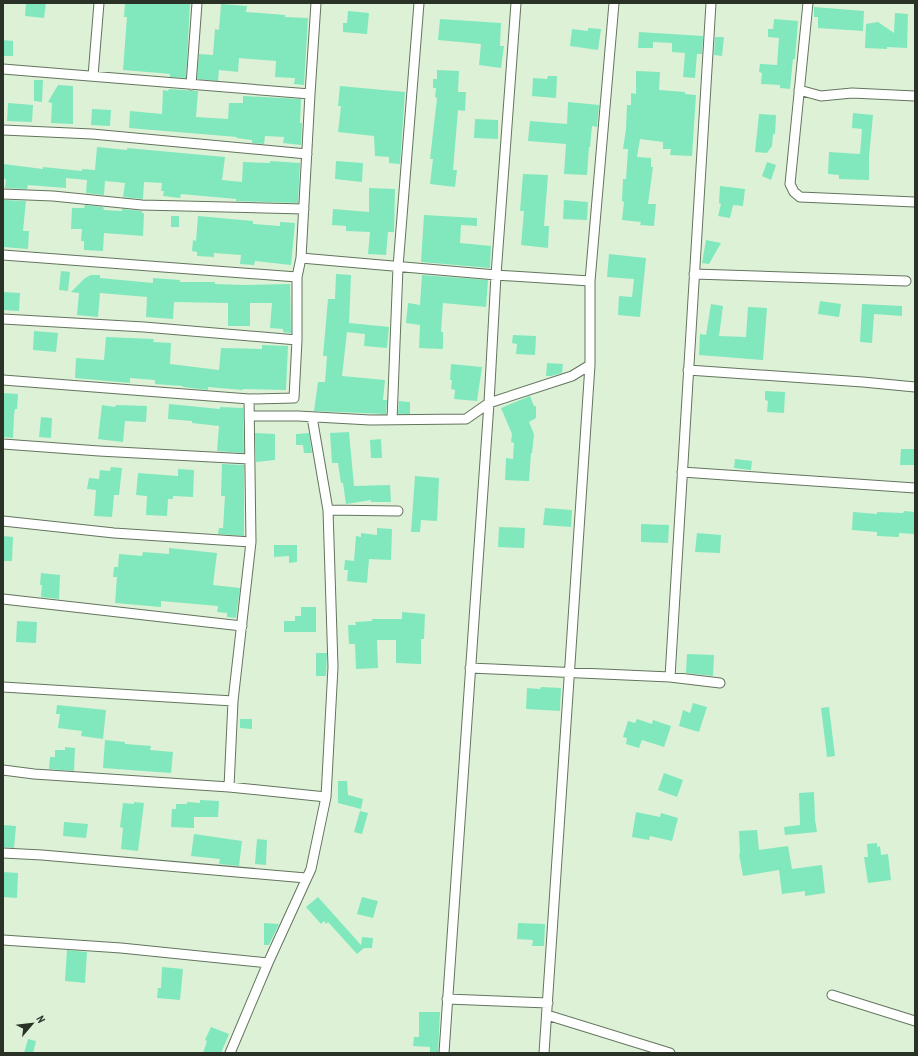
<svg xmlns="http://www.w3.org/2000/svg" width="918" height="1056" viewBox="0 0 918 1056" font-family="'PT Sans Narrow',sans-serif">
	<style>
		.building { fill: #80e8bc }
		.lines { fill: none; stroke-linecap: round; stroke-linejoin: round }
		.minor-casing { stroke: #63755d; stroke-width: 11 }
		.minor { stroke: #fff; stroke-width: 9 }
	</style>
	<rect width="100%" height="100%" fill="#ddf1d7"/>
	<!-- building -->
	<path class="building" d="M26,3H46L44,18L25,16Z
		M125,3H190L186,78L170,77V74L160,73L123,70L127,17H124Z
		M221,4L247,6L246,12L285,15V17L308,18L304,85L294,84L295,78L275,77L276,61L239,58L238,72L219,70L218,81L197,79L199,54L213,55L215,29L219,30Z
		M814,7L864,11L863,31L818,28V17H814Z
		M348,11L369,13L367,34L343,32V23H347Z
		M895,13L908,14L907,48L887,47V49L865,48L866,24L878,22L894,33Z
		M440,19L501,23L500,46H504L501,68L479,65L481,44L438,40Z
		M774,19L798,21L795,59H793L790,89L780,88V85L761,84L762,73L759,72L760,64L777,65L779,38L768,37V29H773Z
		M588,28L601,29L598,50L570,46L572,29L588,31Z
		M639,32L703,36L702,54H697L695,78L683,77L685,53L672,52V43L653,42V48H638Z
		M715,37H724L722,56L714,55Z
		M3,40L13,41V56H3Z
		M437,70L459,71L458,92H466L465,111L458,110L453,170H457L455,187L430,184L433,159H430L437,98L435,97L436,88H433V79H437Z
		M636,71L660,72L659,90L685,92V94L696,95L692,156L670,155L671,149H663V142L640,139L637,157L651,158V167H653L648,204H656L654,226L640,225L641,222L622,220L624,202L622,201L623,179H626L628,149H623L626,129L627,105H631V93L636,94Z
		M548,76H557L556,98L532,96L533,78L547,79Z
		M34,80H43L42,102L34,101Z
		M58,85L73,86V124L51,123L52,103L48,102Z
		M340,86L405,92L400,164L389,163V157L375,156L374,136L338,132L341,106H338Z
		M169,89L198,91L196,117L228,119L229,103H243V96L301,99L300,123H302L301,145L283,143L284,137L265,136L264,144L252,143V140L236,138L237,137L129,128L130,111L162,114L163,90L168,91Z
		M568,102L599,105L597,127L592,126L590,147H589L587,175L564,174L566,144L528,141L530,121L567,124Z
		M8,103L33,105L32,122L7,121Z
		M92,109L111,110L110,126L91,125Z
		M853,113L873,115L869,156V180L839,179V175L828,174L829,152L860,154L862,129L852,128Z
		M759,114L776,115L775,134H773L772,146L767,153L755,152Z
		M475,119L498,120V139L474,138Z
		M97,147L127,150V148L225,157L222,180L242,182L243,162L270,163V161L300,163L298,203L236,201V199L181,194L180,198L163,196L164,191H161L162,183L144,182L143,199L123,197L125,183L105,181L104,195L86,193L87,180L66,178V188L28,185L27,189L5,188L6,179H3V164L43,169V167L82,171V169L95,170Z
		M336,161L363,163L362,182L335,179Z
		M767,162L776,165L771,180L762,176Z
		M523,174L548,175L544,226H549L548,248L521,245L524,211H520Z
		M720,186L745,189L743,206L733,205L730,218L718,216L721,204L719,203Z
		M369,188L395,189L394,232H388L386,255L368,254L370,232L346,231V226L332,225L333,209L369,212Z
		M4,200L26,201L23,231H29L28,249L3,247Z
		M564,200L588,202L587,220L563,219Z
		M85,205L103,207L104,210L122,211V209L142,211V213H144L143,236L104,233L103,251L84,250V241H81L82,229H71L72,208H84Z
		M424,215L477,218V226L461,225L460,243L491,246L490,268L421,262Z
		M171,216H179V227H171Z
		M198,216L253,221V224L280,226V222L295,223L291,265L255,261L254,265L240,264L241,255L214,253V257L197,256V252L192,251L193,240L196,241Z
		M706,240L721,243L709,264L702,263Z
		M609,254L646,258L640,317L618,315L619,296L632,297L634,279L607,277Z
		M61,271L70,272L68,291L59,290Z
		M336,274L351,275L349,323L389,327L387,348L364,346L365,334L347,332L342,376L385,380L383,400H387L386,414L314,411L318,382H325L327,356H323L328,299H335Z
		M91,275H100V278L153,283V278L180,280V282H215V284L245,285L290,284L291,333L283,332V329L270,328L272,303H250V326H228V303L174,302L173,319L146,317L147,297L100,293L98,317L77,315L79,293L71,292L85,278Z
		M422,275L488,280L486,307L443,303L441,332H443V349L419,348L420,325L406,323L408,303L420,305Z
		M3,292L20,293L19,311L3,310Z
		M820,301L841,304L839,317L818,314Z
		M711,304L723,306L719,336L746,337L748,307L767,308L763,360L699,355L700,334L706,335Z
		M862,304L902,306V316L874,314L872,343L860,342Z
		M34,331L58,333L56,352L33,350Z
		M513,335L536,336L535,355L516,354L517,344L512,343Z
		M106,337L154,339L153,342L171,343L170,364L219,370L221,348L262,349V345L288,346L286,390L243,389V390L208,387V390L183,387V386L155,384V380L130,378V383L75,378L76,358L104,360Z
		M547,363L563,364L562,373L551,376H546Z
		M451,364L482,367L477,401L454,399L455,390L451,389L452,380H450Z
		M765,391L785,392L784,413L767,412L768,401L765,400Z
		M3,393L18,394L17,409H15L14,415L13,438L3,437Z
		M530,396L534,406H536V418L529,422L534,434L532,453H531L529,481L505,480L506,458L513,459L514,443L511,442L512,434L501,408Z
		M399,401L410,402V414H398Z
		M169,404L220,409V407L243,408L244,453L217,451L219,426L192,423V421L168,419Z
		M102,405L115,407L116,405L147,406L146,422L125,421L123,442L98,439Z
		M41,417L52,418L51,438L39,437Z
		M349,432L354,486L390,485L391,502H371V500L346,504L343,483H341L338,463H332L330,433Z
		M255,433L275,434V460L256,462Z
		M309,433L312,453H304L303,445H296V434Z
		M381,439L382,458H371L370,440Z
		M901,449H915V465H900Z
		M735,459L752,461L751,470L734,468Z
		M222,464L244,465V536L218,534L219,528H223L225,496H221Z
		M111,467L122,468L119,495H114L112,517L94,516L96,490L87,489L89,478L99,479L100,470L110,471Z
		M178,469L194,470L193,497L173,496V499H168L167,516L146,515L147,496L136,495L138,473L178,476Z
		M415,476L439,478L437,521L421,520L420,532H411Z
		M545,508L572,510L571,527L543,525Z
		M904,511L915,512V534L899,533V537L877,536V532L852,530L853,512L877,514V512L903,513Z
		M641,524L669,525L668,543L641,542Z
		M499,527L525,528L524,548L498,547Z
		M377,528L392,529L391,560L369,559L367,583L347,581L348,570H344L345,560L354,561L356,536L361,537V533L377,535Z
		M697,533L721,535L720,553L695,552Z
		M3,536L13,537L12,561H3Z
		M274,545H297V562L289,563V556L274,557Z
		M169,548L217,553L213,585L240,588L236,618L227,617V613L217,612L218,606L161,601V607L115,603L117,577H113L114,567H118L119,554L142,556L143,552L169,554Z
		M41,573L60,575L59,599L41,597L42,585H40Z
		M301,607H316V632H284V621H295V616H301Z
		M402,612L425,614L424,639H421V664L396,663V640H377L378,668L356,669L355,644H349L348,625H356L355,622L372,621V619H402Z
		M17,621L37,622L36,643L16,642Z
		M316,653H327L326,676H316Z
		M687,654L714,655L713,676L686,673Z
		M541,687L561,688L560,711L526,709L527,688L540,689Z
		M693,703L707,707L699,732L679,726L683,710L690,713Z
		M57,705L106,710L103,739L81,736L82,731L58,728L60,714H56Z
		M829,707L835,756L827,757L821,708Z
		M240,719H252V729L240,728Z
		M637,719L652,724L653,720L671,726L664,747L642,740L639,748L626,744L627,738L623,737L628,721L635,723Z
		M105,740L125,742V744L151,746L150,750L173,752L171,773L103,768Z
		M65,747L75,748L74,771L49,769L50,757H55V750H65Z
		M664,773L683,780L677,797L658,790Z
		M338,781H347L348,795L363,799L361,809L338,803Z
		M814,792L815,820L817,832L785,835L784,827L800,825L799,793Z
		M200,800L219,801L218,817H194V828L171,827L172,809H176V804H187V802L200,803Z
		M134,802L144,803L138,851L121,849L123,828L120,827L123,803L134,804Z
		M360,811L368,813L362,834L354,832Z
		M636,812L660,817L661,813L678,818L672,841L650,836L649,840L632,837Z
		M64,822L88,824L86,838L63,836Z
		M3,825L16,826L14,848L3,847Z
		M757,830L759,850L788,846L792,869L822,865L825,893L805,896V891L782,894L779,870L743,876L739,854H740L739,831Z
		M194,834L242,841L239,866L219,864L220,859L191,856Z
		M257,839L267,840L266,865L255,864Z
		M877,843V847L880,846L881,855L888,854L891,880L868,883L864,857H868L867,844Z
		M3,872L18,873L17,898L3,897Z
		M318,897L361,945L362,937L373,938L372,948H364L357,954L328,922L326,924L324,921L321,924L306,907Z
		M362,897L378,901L373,918L357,914Z
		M264,923L279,924L269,945H264Z
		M518,923L545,924L544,946H532L533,940L517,939Z
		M67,950L87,952L85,983L65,981Z
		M162,967L183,969L180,1000L157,998L158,988H161Z
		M419,1012H440L438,1053H430V1047L413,1046L414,1037H419Z
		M211,1027L229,1034L221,1053H203L207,1041L205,1040Z
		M28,1039L36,1041L33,1053H24Z"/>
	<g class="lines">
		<!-- minor casing -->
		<g class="minor-casing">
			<path id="minor" d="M808,3L790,184L794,192L800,197L915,202
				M3,69L310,94
				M93,76L99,3
				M191,85L197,3
				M799,90L821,96L852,93L915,96
				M3,130L92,134L307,154
				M3,194L53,196L142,205L304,209
				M3,255L297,277
				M301,258L496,275L590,281
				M694,274L906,281
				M3,319L144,327L297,340
				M688,370L863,382L915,387
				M3,380L249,399L294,398L297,340V277L301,258L310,94L316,3
				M249,416H298L370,420L466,419L489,403L572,376L590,365
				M392,420L398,267L419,3
				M3,444L99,451L249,459
				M682,472L915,488
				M328,510L398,511
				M3,521L114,533L251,542
				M3,599L242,626
				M470,668L670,677L720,683
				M670,677L711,3
				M3,687L233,701
				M3,770L34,774L229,787L326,797
				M229,787L233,701L251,542L249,399
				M3,853L42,855L306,878
				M3,940L121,948L268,963
				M832,995L915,1021
				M447,999L548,1003
				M547,1015L670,1053
				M230,1053L268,963L311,869L326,797L333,667L328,510L312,417
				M444,1053L489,403L496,275L516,3
				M544,1053L590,365V281L614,3"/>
		</g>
		<!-- minor -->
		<use href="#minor" class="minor"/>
	</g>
	<!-- border -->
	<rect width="918" height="1056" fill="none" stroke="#2a3228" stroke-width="8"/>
	<!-- north arrow -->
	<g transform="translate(32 1024) rotate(62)" stroke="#ddf1d7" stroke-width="3" paint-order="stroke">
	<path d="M0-3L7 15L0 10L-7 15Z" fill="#2a3228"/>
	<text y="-6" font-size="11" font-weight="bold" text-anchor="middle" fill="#2a3228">N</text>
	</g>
</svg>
